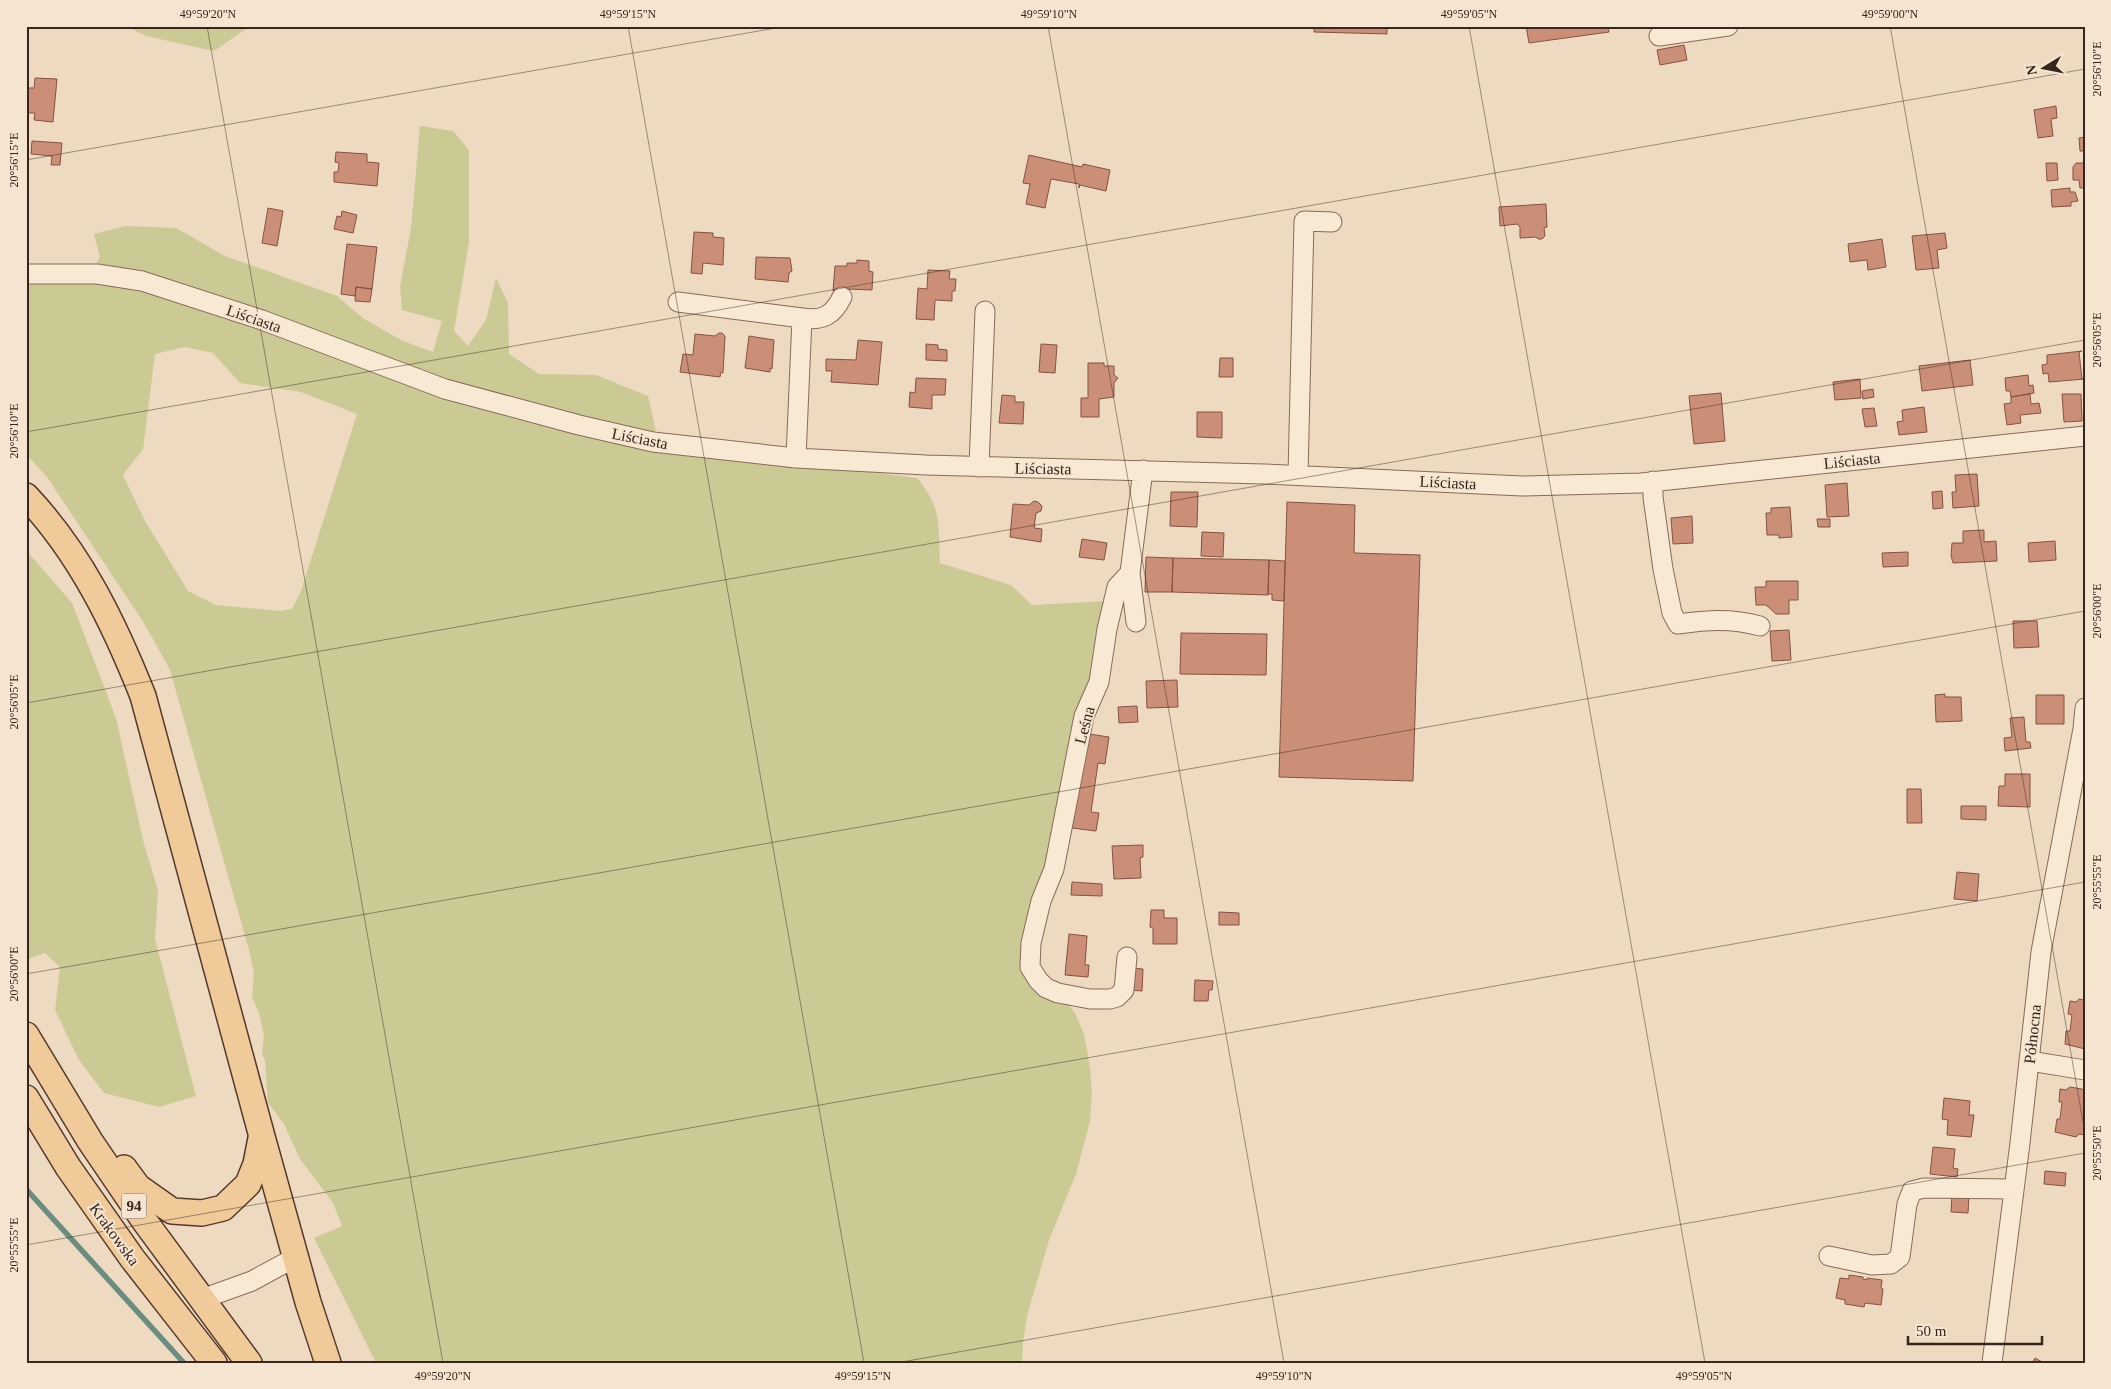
<svg xmlns="http://www.w3.org/2000/svg" width="2111" height="1389" viewBox="0 0 2111 1389" font-family="'Times New Roman',serif">
	<style>
		.green { fill: #cbca95; fill-rule: evenodd }
		.lines { fill: none; stroke-linecap: round; stroke-linejoin: round }
		.stream { stroke: #6b8d80; stroke-width: 5.5 }
		.building { fill: #cb8f77; stroke: #85523f }
		.minor-casing { stroke: #866b59; stroke-width: 21 }
		.major-casing { stroke: #543a2d; stroke-width: 28 }
		.minor { stroke: #f8e9d4; stroke-width: 19 }
		.major { stroke: #f0ca99; stroke-width: 25 }
		.ticks { fill: none; stroke: #36261d; stroke-width: 1; stroke-opacity: 0.45 }
		.labels { text-anchor: middle; stroke-width: 4; stroke-linejoin: round; paint-order: stroke }
		.shield { fill: #f5e5d0; stroke: #6f5f53; stroke-width: 1 }
		.shield-label { font-size: 15px; font-weight: bold; fill: #36261d }
		.street-label { font-size: 16px; fill: #36261d; stroke: #f5e5d0 }
		.neatline { fill: none; stroke: #36261d; stroke-width: 2 }
		.ticks-label { font-size: 12px; text-anchor: middle; fill: #36261d }
	</style>
	<rect width="100%" height="100%" fill="#eddac1"/>
	<!-- green -->
	<path class="green" d="M126,26H250L214,51L146,36Z
		M420,126L453,131L469,150V242L454,331L468,346L486,320L496,278L508,303L509,354L539,374L596,375L648,396L659,445L917,478C943,509 938,525 940,563L1011,585L1032,605L1107,601L1099,656L1076,723L1058,800L1048,869L1027,918L1024,942L1026,955L1075,1013L1084,1034L1090,1068L1092,1093L1090,1121L1076,1174L1049,1240L1027,1316L1023,1343L1022,1363H376L314,1238L342,1226L333,1203L300,1159L284,1124L268,1103L265,1061L262,1053L264,1036L259,1013L252,997L254,973L249,950L170,670L144,623L47,477L26,454V273L90,275L100,257L94,234L126,226L176,228L225,256L337,296L364,319L403,341L433,352L442,321L402,310L400,287L411,228ZM185,347L213,353L240,383L301,392L357,414L301,591L292,609L280,611L216,605L188,591L145,521L123,475L143,449L155,354Z
		M26,550L72,603L116,718L143,840L158,891L155,939L196,1096L159,1107L104,1093L79,1060L55,1010L60,967L45,953L26,960Z"/>
	<g class="lines">
		<!-- stream -->
		<path class="stream" d="M26,1189L184,1363"/>
	</g>
	<!-- building -->
	<path class="building" d="M1314,26H1387V34L1314,32Z
		M1526,26H1608L1609,32L1529,43Z
		M1684,45L1687,60L1660,65L1657,50Z
		M35,78L57,79L53,122L34,120L35,113H26L28,88H34Z
		M2056,106L2057,118L2051,119L2053,136L2038,138L2034,110Z
		M2085,137V151H2080L2079,138Z
		M32,141L62,143L60,165H51L52,156L31,154Z
		M336,152L367,154V162L379,163L377,186L334,182V172H338L339,163L335,162Z
		M1029,155L1082,167L1083,164L1110,170L1106,191L1080,185L1079,188V184L1051,179L1045,208L1026,204L1030,184L1023,183Z
		M2046,163H2057L2058,180L2047,181Z
		M2076,163H2085V188H2080L2079,180H2073V167Z
		M2070,188V192H2075L2078,201L2071,202V206L2052,207L2051,190Z
		M1546,204L1547,227L1544,228L1545,236L1542,239H1538L1536,237L1520,238V227L1517,224L1500,226L1499,207Z
		M268,208L283,211L277,246L262,243Z
		M342,211L357,215L353,233L334,229L337,216L341,217Z
		M694,232L713,233V237L724,238L723,265L703,263L702,274L691,273Z
		M1945,233L1947,248L1937,250L1939,268L1916,270L1912,236Z
		M1882,239L1886,267L1868,270L1867,260L1850,262L1848,244Z
		M347,244L377,247L372,289L356,287L355,296L341,294Z
		M756,257L790,258L792,271L789,273L788,282L755,279Z
		M857,260L869,261V271L873,272L872,290L847,289V292L833,291L835,266H847V263H857Z
		M928,270L950,271L949,279H956L955,291H952V301L935,300L934,320L916,319L918,288L927,289Z
		M356,287L372,289L370,302L355,301Z
		M719,333H722L725,336L723,373L721,372L720,377L680,372L683,354L693,355L695,334L715,336Z
		M749,336L774,340L772,369L770,368V372L745,368Z
		M858,340L882,342L878,385L831,382L832,371H826V359L856,360Z
		M926,344L938,345V349L947,350V361L926,360Z
		M1041,344L1057,345L1055,373L1039,372Z
		M2082,351L2079,352L2082,379H2085L2049,382L2048,373L2043,374L2042,365L2047,364V355Z
		M1220,358H1233V377H1219Z
		M1970,360L1973,385L1922,391L1919,366Z
		M1088,363H1104V366H1114V375L1118,378L1114,383V397L1099,399V417H1081V398H1088Z
		M2028,375L2029,386L2033,385L2034,393L2011,397L2010,391H2006L2005,378Z
		M916,378L946,379L945,395H932V409L909,407L910,392L915,393Z
		M1860,379L1861,398L1835,400L1833,382Z
		M1873,389L1874,397L1863,399L1862,391Z
		M1721,393L1725,441L1694,444L1689,396Z
		M2030,394L2031,404L2039,403L2041,413L2020,415L2021,423L2007,425L2004,404L2011,403V397Z
		M2062,394H2081L2082,421L2064,422Z
		M1002,395L1015,396V402H1024L1023,424L999,423Z
		M1924,407L1927,432L1899,435L1897,422L1903,421L1902,410Z
		M1874,408L1877,426L1865,427L1862,409Z
		M1197,412H1222V438L1197,437Z
		M1977,474L1979,506L1953,508L1952,492H1956L1955,475Z
		M1847,483L1849,516L1827,517L1825,485Z
		M1942,491L1943,508L1933,509L1932,492Z
		M1171,492H1198L1197,527L1170,526Z
		M1034,501L1038,502L1042,506L1041,511L1036,513L1034,528L1042,529L1041,542L1010,537L1013,504L1029,505Z
		M1287,502L1355,505L1354,553L1420,555L1413,781L1279,777Z
		M1790,507L1792,537L1779,538V535H1767L1766,513H1771V508Z
		M1692,516L1693,543L1673,544L1671,518Z
		M1817,519H1830V527H1818Z
		M1984,530V542L1996,541L1997,561L1953,563L1951,556L1952,543H1963V531Z
		M1202,532L1224,533L1223,557L1201,556Z
		M1082,539L1107,543L1104,560L1079,557Z
		M2055,541L2056,560L2029,562L2028,543Z
		M1908,552V566L1883,567L1882,553Z
		M1146,557L1173,558L1172,592H1145Z
		M1173,558L1269,560L1268,595L1172,592Z
		M1269,560L1285,561L1284,601L1272,600V594H1268Z
		M1766,581H1798V600H1789V614H1776L1766,605H1756L1755,587H1766Z
		M2013,621H2037L2039,647L2014,648Z
		M1789,630L1791,660L1772,661L1770,631Z
		M1181,633L1267,634L1266,675L1180,674Z
		M1177,680L1178,707L1147,708L1146,681Z
		M1945,694V697H1961L1962,721L1936,722L1935,695Z
		M2036,695H2064V724H2036Z
		M1137,706L1138,722L1119,723L1118,707Z
		M2024,717L2026,742H2030L2031,748L2005,751L2004,738L2012,737L2010,718Z
		M1089,734L1109,737L1105,764L1098,763L1091,812L1099,813L1096,831L1072,828Z
		M2005,774H2030V807L1998,806L1999,786H2005Z
		M1907,789H1921L1922,823H1907Z
		M1961,806H1986V820L1961,819Z
		M1143,845V857L1140,858L1141,878L1114,879L1112,846Z
		M1957,872L1979,874L1977,901L1954,899Z
		M1072,882L1102,884V896L1071,895Z
		M1151,910H1164V918H1177V944H1153V928L1150,927Z
		M1219,912L1239,913V925H1219Z
		M1069,934L1087,936L1085,965H1089L1088,977L1065,975Z
		M1131,968L1143,969L1142,991L1129,990Z
		M1195,980L1213,981L1212,990H1209L1208,1001H1194Z
		M2079,999L2085,1000V1049L2065,1044L2066,1031H2070L2072,1015L2068,1014L2070,1001L2076,1002Z
		M2070,1087L2082,1089L2085,1092V1135L2079,1134L2076,1137L2055,1132L2057,1119H2060L2062,1102H2059L2060,1089L2066,1090Z
		M1944,1098L1970,1101L1969,1115H1974L1971,1137L1947,1135L1948,1120L1942,1119Z
		M1933,1147L1955,1149L1953,1168L1958,1169L1957,1177L1930,1174Z
		M2045,1171L2066,1173L2065,1186L2044,1184Z
		M1952,1194L1969,1195L1968,1213L1951,1212Z
		M1849,1275L1863,1277V1279L1867,1280V1278L1882,1280L1881,1288L1883,1289L1881,1305L1865,1303L1864,1307L1845,1304V1300L1836,1298L1840,1278L1849,1279Z
		M2035,1358L2044,1363H2032Z"/>
	<g class="lines">
		<!-- minor casing -->
		<g class="minor-casing">
			<path id="minor" d="M1659,36L1728,26
				M26,274H97L142,281L262,320L445,389L579,425L653,442L796,458L926,465L1264,474L1522,486L1641,483L2085,436
				M678,302L802,318L796,458
				M802,318C822,321 833,316 842,297
				M979,467L985,311
				M1298,475L1304,221L1332,222
				M1653,481V497L1663,569L1672,613L1678,624C1707,620 1731,618 1760,626
				M1130,573L1136,622
				M1127,957L1124,990L1117,997L1110,999H1090L1058,993L1046,988L1038,980L1030,967L1031,943L1041,901L1054,869L1084,716L1099,682L1107,629L1117,587L1130,573L1143,470
				M2029,1061L2085,1070
				M1829,1256L1872,1265L1891,1264L1900,1257L1907,1204L1912,1191L1924,1188L2014,1189
				M202,1299L252,1281L296,1257
				M1992,1363L2020,1143L2041,952L2083,729L2085,708"/>
		</g>
		<!-- major casing -->
		<g class="major-casing">
			<path id="major" d="M26,496C80,553 114,623 143,696L261,1133L308,1302L328,1363
				M26,1035L90,1141L143,1219L249,1363
				M26,1098L68,1167L132,1258L214,1363
				M124,1168L138,1187L172,1211L202,1213L223,1208L248,1184L256,1164L261,1138"/>
		</g>
		<!-- minor -->
		<use href="#minor" class="minor"/>
		<!-- major -->
		<use href="#major" class="major"/>
	</g>
	<!-- ticks -->
	<path class="ticks" d="M207,26L443,1363M628,26L864,1363M1048,26L1284,1363M1469,26L1705,1363M1890,26L2085,1133M26,160L787,26M26,432L2085,69M26,703L2085,340M26,974L2085,611M26,1245L2085,882M896,1363L2085,1153"/>
	<g class="labels">
		<!-- shield labels -->
		<rect class="shield" x="121.5" y="1193.5" width="25" height="25" rx="4"/>
		<g class="shield-label">
			<text x="134" y="1211">94</text>
		</g>
		<!-- street labels -->
		<g class="street-label">
			<text transform="translate(254 318) rotate(19)" y="6">Liściasta</text>
			<text transform="translate(640 438) rotate(11)" y="6">Liściasta</text>
			<text transform="translate(1852 460) rotate(-6)" y="6">Liściasta</text>
			<text transform="translate(1043 468) rotate(1)" y="6">Liściasta</text>
			<text transform="translate(1448 482) rotate(3)" y="6">Liściasta</text>
			<text transform="translate(1084 725) rotate(-75)" y="6">Leśna</text>
			<text transform="translate(2032 1034) rotate(-84)" y="6">Północna</text>
			<text transform="translate(115 1234) rotate(54)" y="6">Krakowska</text>
		</g>
	</g>
	<!-- border -->
	<rect width="2111" height="1389" fill="none" stroke="#f5e5d0" stroke-width="55"/>
	<!-- north arrow -->
	<g transform="translate(2044 68) rotate(260)" stroke="#f5e5d0" stroke-width="4" paint-order="stroke">
	<path d="M0-4L9 19L0 12L-9 19Z" fill="#36261d"/>
	<text y="-8" font-size="14" font-weight="bold" text-anchor="middle" fill="#36261d">N</text>
	</g>
	<!-- scale -->
	<path d="M1908 1336v8h134v-8" fill="none" stroke="#36261d" stroke-width="2.5"/>
	<text x="1916" y="1336" font-size="15" fill="#36261d" stroke="#f5e5d0" stroke-width="4" paint-order="stroke">50 m</text>
	<rect x="28" y="28" width="2056" height="1334" class="neatline"/>
	<g class="ticks-label">
		<text x="208" y="18">49°59'20"N</text>
		<text x="628" y="18">49°59'15"N</text>
		<text x="1049" y="18">49°59'10"N</text>
		<text x="1469" y="18">49°59'05"N</text>
		<text x="1890" y="18">49°59'00"N</text>
		<text transform="translate(2097 69) rotate(-90)" y="4">20°56'10"E</text>
		<text transform="translate(14 160) rotate(-90)" y="4">20°56'15"E</text>
		<text transform="translate(2097 340) rotate(-90)" y="4">20°56'05"E</text>
		<text transform="translate(14 431) rotate(-90)" y="4">20°56'10"E</text>
		<text transform="translate(2097 611) rotate(-90)" y="4">20°56'00"E</text>
		<text transform="translate(14 702) rotate(-90)" y="4">20°56'05"E</text>
		<text transform="translate(2097 882) rotate(-90)" y="4">20°55'55"E</text>
		<text transform="translate(14 974) rotate(-90)" y="4">20°56'00"E</text>
		<text transform="translate(2097 1153) rotate(-90)" y="4">20°55'50"E</text>
		<text transform="translate(14 1245) rotate(-90)" y="4">20°55'55"E</text>
		<text x="443" y="1380">49°59'20"N</text>
		<text x="863" y="1380">49°59'15"N</text>
		<text x="1284" y="1380">49°59'10"N</text>
		<text x="1704" y="1380">49°59'05"N</text>
	</g>
</svg>
